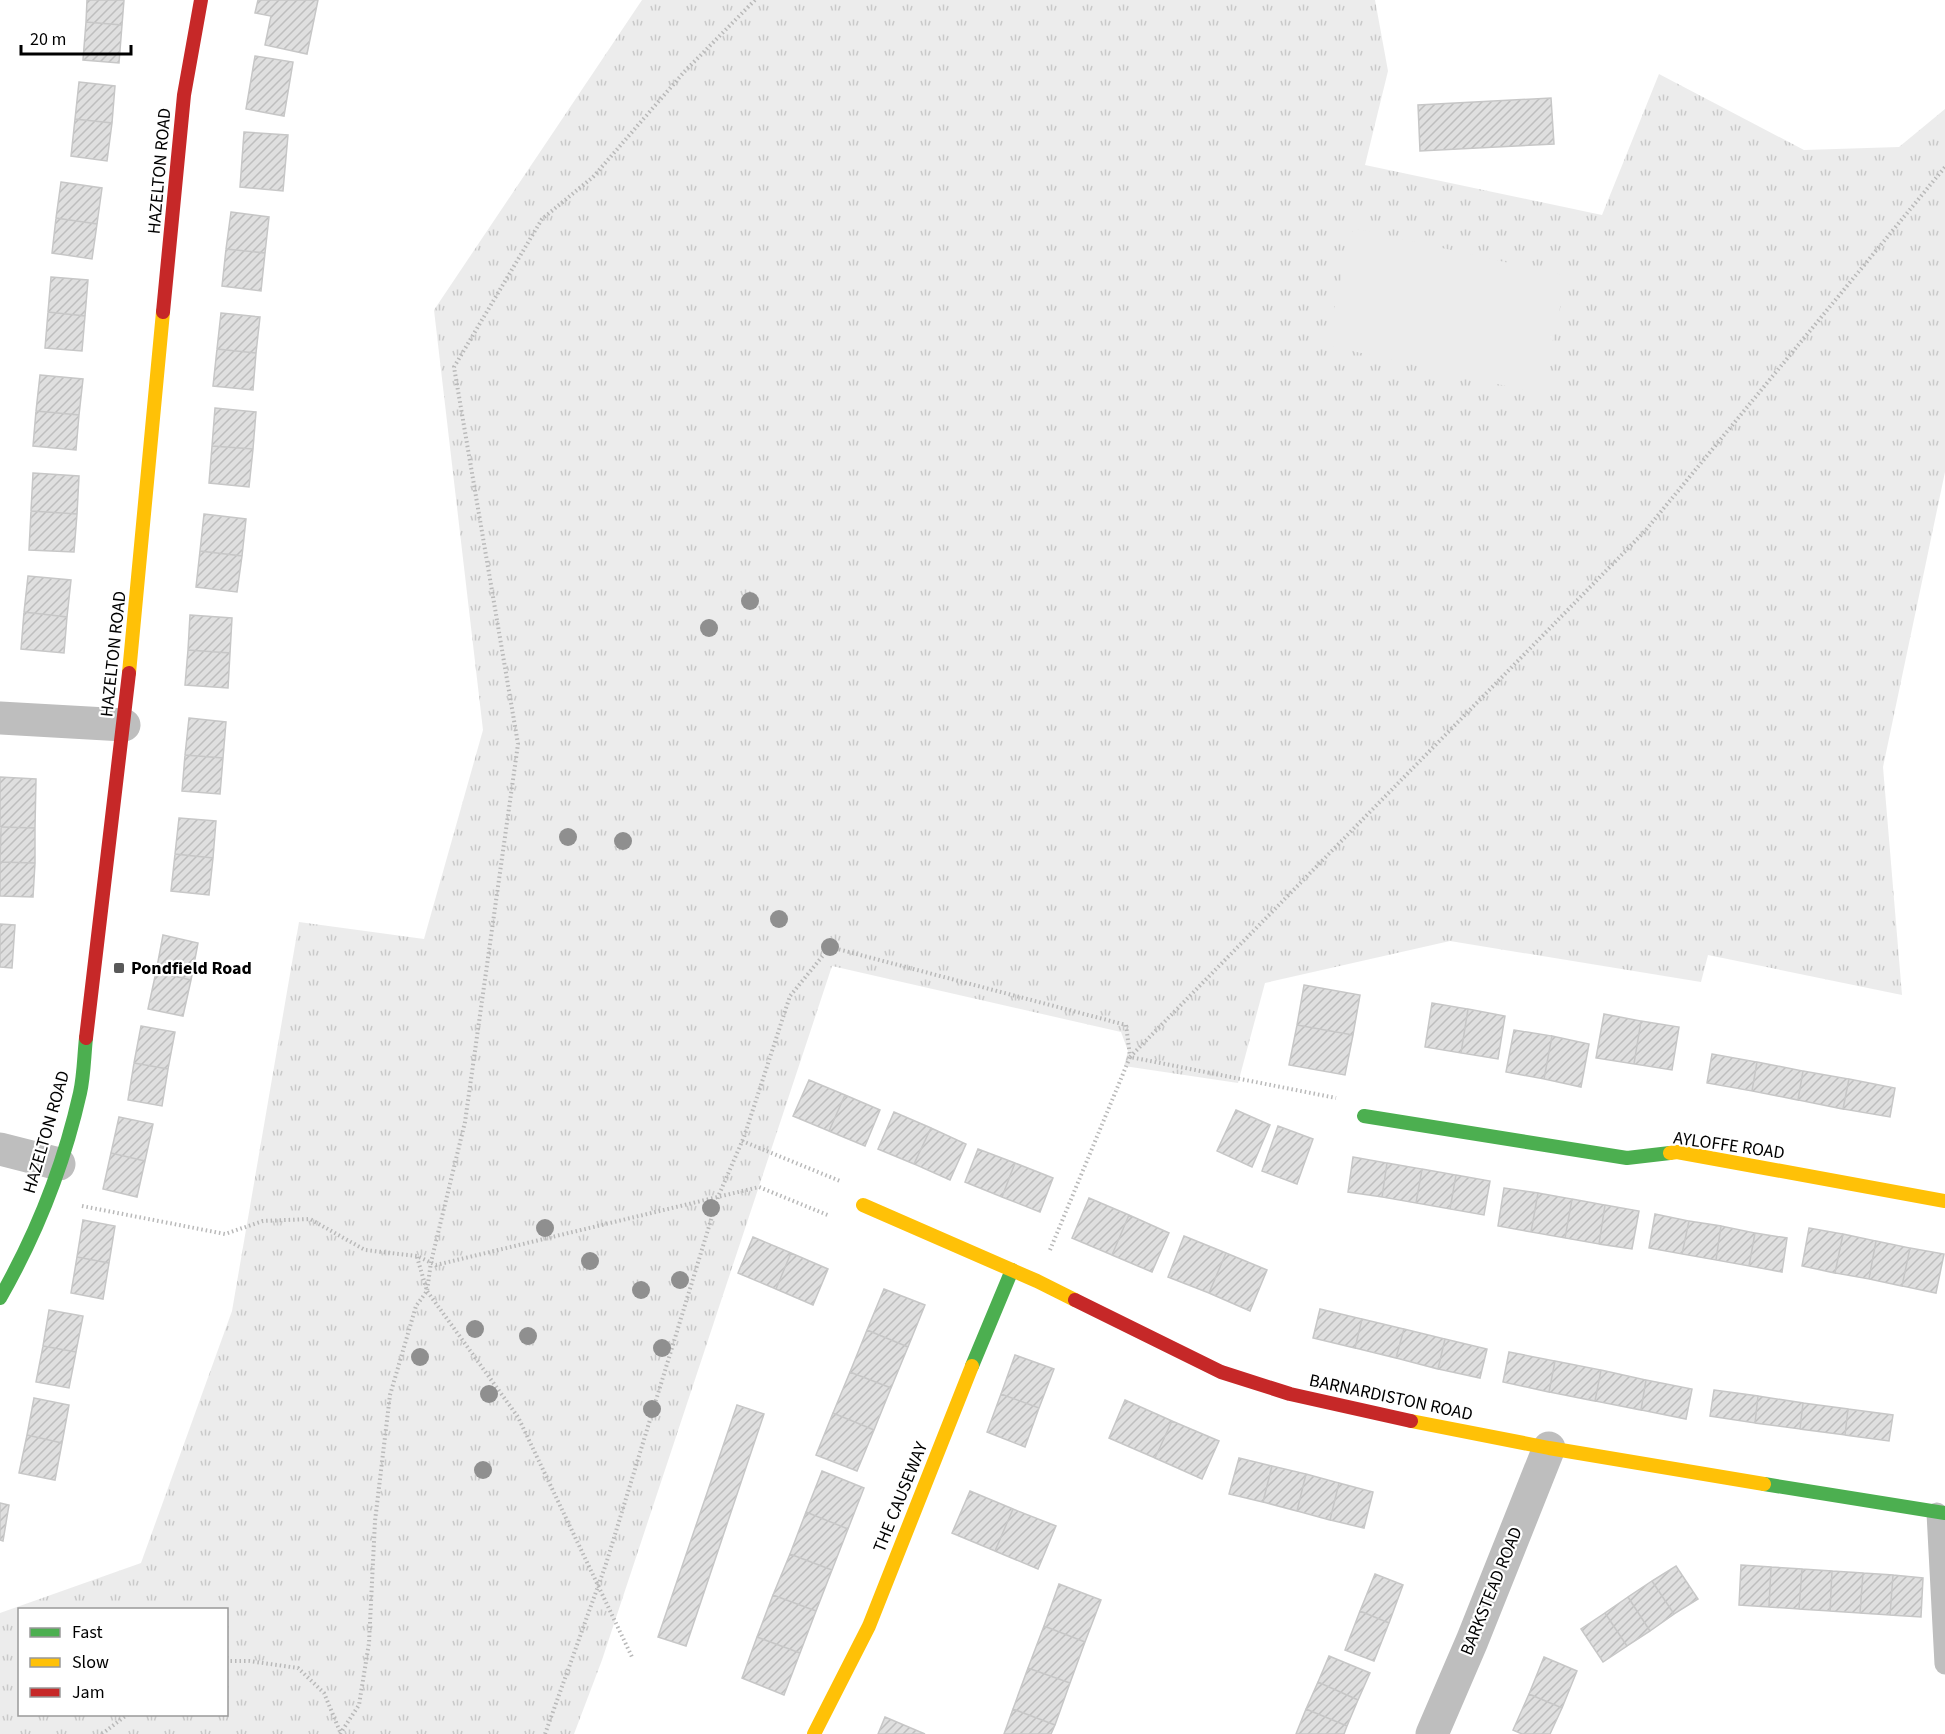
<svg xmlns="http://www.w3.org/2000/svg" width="1945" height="1734" viewBox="0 0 1945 1734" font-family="'Source Sans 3',sans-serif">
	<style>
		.park { fill: url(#park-tufts); fill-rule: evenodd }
		.pitch { fill: #ececec }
		.building { fill: url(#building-hatch); stroke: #c7c7c7; stroke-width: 1.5 }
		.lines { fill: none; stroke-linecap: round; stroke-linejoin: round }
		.path { stroke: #b9b9b9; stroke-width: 4; stroke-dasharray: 1.5 3; stroke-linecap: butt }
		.lane { stroke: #bebebe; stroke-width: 21 }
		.street { stroke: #bebebe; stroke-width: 33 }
		.fast { stroke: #4caf50; stroke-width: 14 }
		.slow { stroke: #ffc107; stroke-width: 14 }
		.jam { stroke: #c62828; stroke-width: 14 }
		.tree { fill: #8f8f8f }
		.poi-dot { fill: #595959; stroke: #fff; stroke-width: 2 }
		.labels { text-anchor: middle; stroke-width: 4.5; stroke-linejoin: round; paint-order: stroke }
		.street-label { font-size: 18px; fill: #000; stroke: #fff }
		.poi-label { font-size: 18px; font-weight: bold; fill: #000; stroke: #fff; text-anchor: start }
	</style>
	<defs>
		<pattern id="park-tufts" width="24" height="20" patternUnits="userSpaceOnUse" patternTransform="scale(1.5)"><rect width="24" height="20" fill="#ececec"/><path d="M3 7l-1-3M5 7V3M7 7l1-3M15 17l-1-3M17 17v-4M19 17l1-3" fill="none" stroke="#c9c9c9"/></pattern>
		<pattern id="building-hatch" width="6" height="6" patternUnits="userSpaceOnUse" patternTransform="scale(1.5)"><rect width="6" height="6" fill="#dfdfdf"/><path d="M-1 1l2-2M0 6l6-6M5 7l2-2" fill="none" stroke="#bebebe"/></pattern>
	</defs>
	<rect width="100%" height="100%" fill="#fff"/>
	<!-- park -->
	<path class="park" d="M642,0H1375L1388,71L1365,165L1602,215L1659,74L1804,150L1899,147L1945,109V472L1883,767L1902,995L1708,955L1701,982L1450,941L1265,983L1238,1083L1124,1066L1128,1051L1121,1032L832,966L602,1660L574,1734H0V1613L141,1563L232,1311L299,922L424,939L483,730L434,310ZM20,1610H226V1714H20Z"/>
	<!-- pitch -->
	<path class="pitch" d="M1353,228L1567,276L1541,394L1326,345Z"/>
	<!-- building -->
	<path class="building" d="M87,0H124L122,25L86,22Z
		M258,0H318L307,54L265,45L271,16L255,13Z
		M86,22L122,25L119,63L83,60Z
		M255,56L293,62L284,116L246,109Z
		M79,82L115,86L112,123L75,119Z
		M1551,98L1554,144L1420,151L1418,105Z
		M75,119L112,123L107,161L71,156Z
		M244,132L288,135L283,191L240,187Z
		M61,182L102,188L97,224L56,218Z
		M231,212L269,217L265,253L226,249Z
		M56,218L97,224L92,259L52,253Z
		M226,249L265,253L261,291L222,286Z
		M51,277L88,280L85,316L48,312Z
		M48,312L85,316L82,351L45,348Z
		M221,313L260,317L256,353L217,349Z
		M217,349L256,353L253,390L213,386Z
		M40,375L83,379L79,415L36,411Z
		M215,408L256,412L253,449L212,446Z
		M36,411L79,415L76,450L33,446Z
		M212,446L253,449L249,487L209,483Z
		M33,473L79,476L77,514L31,511Z
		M31,511L77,514L74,552L29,550Z
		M204,514L246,519L242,556L200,551Z
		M200,551L242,556L237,592L196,587Z
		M28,576L71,580L67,617L24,612Z
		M24,612L67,617L64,653L21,649Z
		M190,615L232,618L230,653L188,650Z
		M188,650L230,653L228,688L185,685Z
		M189,718L226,722L223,758L185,755Z
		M185,755L223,758L220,794L182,791Z
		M0,777L36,779L35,828L0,827Z
		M179,818L216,821L213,858L175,854Z
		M1,827L35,828V863L0,862Z
		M175,854L213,858L209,895L171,891Z
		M0,862L35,863L33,897L0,896Z
		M0,924L15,925L12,968L0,967Z
		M163,935L198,943L191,980L156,972Z
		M156,972L191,980L183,1016L148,1009Z
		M1304,985L1360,995L1353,1035L1297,1025Z
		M1432,1003L1468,1009L1461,1053L1425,1047Z
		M1468,1009L1505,1016L1498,1059L1461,1053Z
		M1604,1014L1641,1021L1634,1064L1596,1058Z
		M1641,1021L1679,1027L1672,1070L1634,1064Z
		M1297,1025L1353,1035L1345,1075L1289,1065Z
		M141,1026L175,1032L168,1069L134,1063Z
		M1514,1030L1552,1036L1544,1079L1506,1072Z
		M1552,1036L1589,1044L1581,1087L1544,1079Z
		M1712,1054L1757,1062L1752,1091L1707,1083Z
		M1757,1062L1803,1071L1798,1100L1752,1091Z
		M134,1063L168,1069L162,1106L128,1100Z
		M1803,1071L1849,1079L1843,1109L1798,1100Z
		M1849,1079L1895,1088L1890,1117L1843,1109Z
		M809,1080L845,1095L829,1131L793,1116Z
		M845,1095L880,1110L865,1146L829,1131Z
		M1236,1110L1270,1125L1252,1167L1217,1151Z
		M894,1112L931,1128L914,1164L878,1149Z
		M119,1117L153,1124L145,1161L111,1153Z
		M1278,1126L1313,1139L1297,1184L1262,1171Z
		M931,1128L966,1144L950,1180L914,1164Z
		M978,1149L1015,1163L1002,1197L965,1182Z
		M111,1153L145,1161L137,1197L103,1189Z
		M1353,1157L1387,1163L1382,1197L1348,1192Z
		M1015,1163L1053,1178L1040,1212L1002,1197Z
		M1387,1163L1422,1169L1416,1203L1382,1197Z
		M1422,1169L1456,1175L1450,1209L1416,1203Z
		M1456,1175L1490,1181L1484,1215L1450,1209Z
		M1504,1188L1538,1193L1531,1232L1498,1226Z
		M1538,1193L1572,1199L1565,1238L1531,1232Z
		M1089,1198L1129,1215L1112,1255L1072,1238Z
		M1572,1199L1605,1205L1599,1244L1565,1238Z
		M1605,1205L1639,1211L1632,1249L1599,1244Z
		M1655,1214L1689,1221L1682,1254L1649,1248Z
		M1129,1215L1169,1233L1152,1272L1112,1255Z
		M83,1220L115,1226L109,1263L77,1257Z
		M1689,1221L1721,1226L1716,1260L1682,1254Z
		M1721,1226L1755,1233L1749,1266L1716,1260Z
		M1809,1228L1843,1234L1835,1273L1802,1266Z
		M1755,1233L1787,1238L1782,1272L1749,1266Z
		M1843,1234L1876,1241L1869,1279L1835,1273Z
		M1184,1236L1226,1253L1209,1293L1168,1277Z
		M753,1237L791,1253L776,1289L738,1273Z
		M1876,1241L1910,1248L1902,1286L1869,1279Z
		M1910,1248L1944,1254L1936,1293L1902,1286Z
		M791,1253L828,1269L813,1305L776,1289Z
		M1226,1253L1267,1270L1250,1311L1209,1293Z
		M77,1257L109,1263L103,1299L71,1293Z
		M884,1289L925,1305L908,1347L867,1330Z
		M1320,1309L1362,1319L1355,1348L1313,1338Z
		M49,1310L83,1316L76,1352L43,1346Z
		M1362,1319L1404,1329L1396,1358L1355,1348Z
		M1404,1329L1445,1339L1438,1369L1396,1358Z
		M867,1330L908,1347L891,1388L850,1372Z
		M1445,1339L1487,1349L1480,1378L1438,1369Z
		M43,1346L76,1352L69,1388L36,1382Z
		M1509,1352L1555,1361L1549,1392L1503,1382Z
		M1015,1355L1054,1369L1039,1408L1001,1394Z
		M1555,1361L1601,1370L1595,1401L1549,1392Z
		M1601,1370L1646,1380L1641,1410L1595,1401Z
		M850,1372L891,1388L874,1430L833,1413Z
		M1646,1380L1692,1389L1686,1419L1641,1410Z
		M1714,1390L1758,1396L1755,1423L1710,1416Z
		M1001,1394L1039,1408L1025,1447L987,1432Z
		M1758,1396L1803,1403L1800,1429L1755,1423Z
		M34,1398L69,1405L62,1443L27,1435Z
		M1125,1400L1172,1421L1155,1458L1109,1438Z
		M1803,1403L1848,1409L1845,1435L1800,1429Z
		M737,1405L764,1414L686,1646L658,1637Z
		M1848,1409L1893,1415L1889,1441L1845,1435Z
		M833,1413L874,1430L857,1471L816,1455Z
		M1172,1421L1219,1441L1202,1479L1155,1458Z
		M27,1435L62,1443L55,1480L19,1473Z
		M1239,1458L1272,1466L1263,1502L1229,1494Z
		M1272,1466L1306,1474L1297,1511L1263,1502Z
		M822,1471L864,1488L848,1529L806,1512Z
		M1306,1474L1339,1483L1330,1520L1297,1511Z
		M1339,1483L1373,1492L1364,1528L1330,1520Z
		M970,1491L1013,1509L995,1551L952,1533Z
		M0,1503L9,1505L3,1541L0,1540Z
		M1013,1509L1056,1526L1038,1569L995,1551Z
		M806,1512L848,1529L832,1570L790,1554Z
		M790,1554L832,1570L816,1611L773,1595Z
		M1741,1565L1771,1567L1769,1607L1739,1605Z
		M1676,1566L1698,1599L1674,1614L1652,1581Z
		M1771,1567L1802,1569L1799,1609L1769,1607Z
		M1802,1569L1832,1571L1830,1611L1799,1609Z
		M1832,1571L1863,1573L1860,1613L1830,1611Z
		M1863,1573L1893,1575L1890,1615L1860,1613Z
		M1375,1574L1403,1585L1389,1623L1360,1611Z
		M1893,1575L1923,1578L1921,1617L1890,1615Z
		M1652,1581L1674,1614L1650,1631L1628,1597Z
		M1059,1584L1101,1600L1085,1642L1044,1626Z
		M773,1595L816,1611L800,1653L757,1637Z
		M1628,1597L1650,1631L1627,1646L1605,1613Z
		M1360,1611L1389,1623L1374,1661L1345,1650Z
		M1605,1613L1627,1646L1603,1662L1581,1629Z
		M1044,1626L1085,1642L1070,1683L1028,1668Z
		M757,1637L800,1653L784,1695L742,1678Z
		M1329,1656L1370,1673L1358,1700L1318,1682Z
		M1544,1657L1577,1671L1562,1708L1529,1694Z
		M1028,1668L1070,1683L1055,1725L1013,1709Z
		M1318,1682L1358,1700L1347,1726L1306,1709Z
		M1529,1694L1562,1708L1550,1734H1522L1513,1730Z
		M1013,1709L1055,1725L1051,1734H1004Z
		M1306,1709L1347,1726L1344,1734H1296Z
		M885,1717L925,1734H878Z"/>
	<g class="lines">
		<!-- path -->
		<path class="path" d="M1130,1057L1645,531L1945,167
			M742,1141L840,1181
			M82,1206L225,1234L263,1221L310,1219L365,1250L417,1256L436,1265L759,1187L830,1216
			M1050,1250L1130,1057L1336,1098
			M417,1257L427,1291L518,1417L632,1657
			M226,1661H249L298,1668L324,1693L341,1734
			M102,1734L128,1714
			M340,1734L359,1705L369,1643L375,1521L390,1395L416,1306L427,1291L431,1262L465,1122L518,744L454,367L542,219L593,177L685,71L755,0
			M545,1734L606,1564L718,1197L744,1137L790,996L830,947L1126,1025L1130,1056"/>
		<!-- lane -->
		<path class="lane" d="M1937,1513L1945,1664"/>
		<!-- street -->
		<path class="street" d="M0,718L124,725
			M0,1149L59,1164
			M1432,1734L1472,1641L1549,1448"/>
		<!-- fast -->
		<path class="fast" d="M1364,1116L1627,1158L1670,1153
			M0,1298C36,1235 64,1164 80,1093C84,1075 84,1056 86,1038
			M972,1366L1012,1270
			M1764,1484L1945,1513"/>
		<!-- slow -->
		<path class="slow" d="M129,673L163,312
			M1670,1153L1677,1152L1945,1201
			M863,1205L1037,1281L1075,1300
			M1411,1421L1549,1448L1764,1484
			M814,1734L869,1626L972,1366"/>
		<!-- jam -->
		<path class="jam" d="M163,312L184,95L201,0
			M86,1038L129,673
			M1075,1300L1221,1372L1290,1394L1411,1421"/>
	</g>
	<!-- trees -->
	<g class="tree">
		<circle cx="750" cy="601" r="9"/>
		<circle cx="709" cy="628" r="9"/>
		<circle cx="568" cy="837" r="9"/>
		<circle cx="623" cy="841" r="9"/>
		<circle cx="779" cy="919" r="9"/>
		<circle cx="830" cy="947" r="9"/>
		<circle cx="711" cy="1208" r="9"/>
		<circle cx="545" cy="1228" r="9"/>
		<circle cx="590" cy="1261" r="9"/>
		<circle cx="680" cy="1280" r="9"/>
		<circle cx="641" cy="1290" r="9"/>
		<circle cx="475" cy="1329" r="9"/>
		<circle cx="528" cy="1336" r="9"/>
		<circle cx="662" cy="1348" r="9"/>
		<circle cx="420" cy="1357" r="9"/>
		<circle cx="489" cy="1394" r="9"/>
		<circle cx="652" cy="1409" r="9"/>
		<circle cx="483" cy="1470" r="9"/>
	</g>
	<!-- markers -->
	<rect class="poi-dot" x="113" y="962" width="12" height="12" rx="3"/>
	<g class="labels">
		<!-- street labels -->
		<g class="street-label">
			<text transform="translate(159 171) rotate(-85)" y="6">HAZELTON ROAD</text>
			<text transform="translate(113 654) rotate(-84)" y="6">HAZELTON ROAD</text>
			<text transform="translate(46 1132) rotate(-74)" y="6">HAZELTON ROAD</text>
			<text transform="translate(1729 1145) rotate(8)" y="6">AYLOFFE ROAD</text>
			<text transform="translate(1391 1397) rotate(12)" y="6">BARNARDISTON ROAD</text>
			<text transform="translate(900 1497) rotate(-68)" y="6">THE CAUSEWAY</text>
			<text transform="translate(1491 1591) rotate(-68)" y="6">BARKSTEAD ROAD</text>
		</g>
		<!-- poi labels -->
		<g class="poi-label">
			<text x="131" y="974">Pondfield Road</text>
		</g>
	</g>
	<!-- legend -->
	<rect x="18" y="1608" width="210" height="108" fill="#ffffff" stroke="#999999" stroke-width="1.5"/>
	<rect x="30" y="1628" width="30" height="9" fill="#4caf50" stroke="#999999" stroke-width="1.5"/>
	<text x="72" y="1638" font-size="18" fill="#000000">Fast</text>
	<rect x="30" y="1658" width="30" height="9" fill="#ffc107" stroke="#999999" stroke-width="1.5"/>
	<text x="72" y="1668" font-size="18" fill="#000000">Slow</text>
	<rect x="30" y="1688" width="30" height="9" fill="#c62828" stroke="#999999" stroke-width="1.5"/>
	<text x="72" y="1698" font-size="18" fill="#000000">Jam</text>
	<!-- scale -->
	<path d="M21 45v9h110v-9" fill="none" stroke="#000000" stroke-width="3"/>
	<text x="30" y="45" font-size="18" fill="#000000" stroke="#ffffff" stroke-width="4.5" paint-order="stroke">20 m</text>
</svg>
